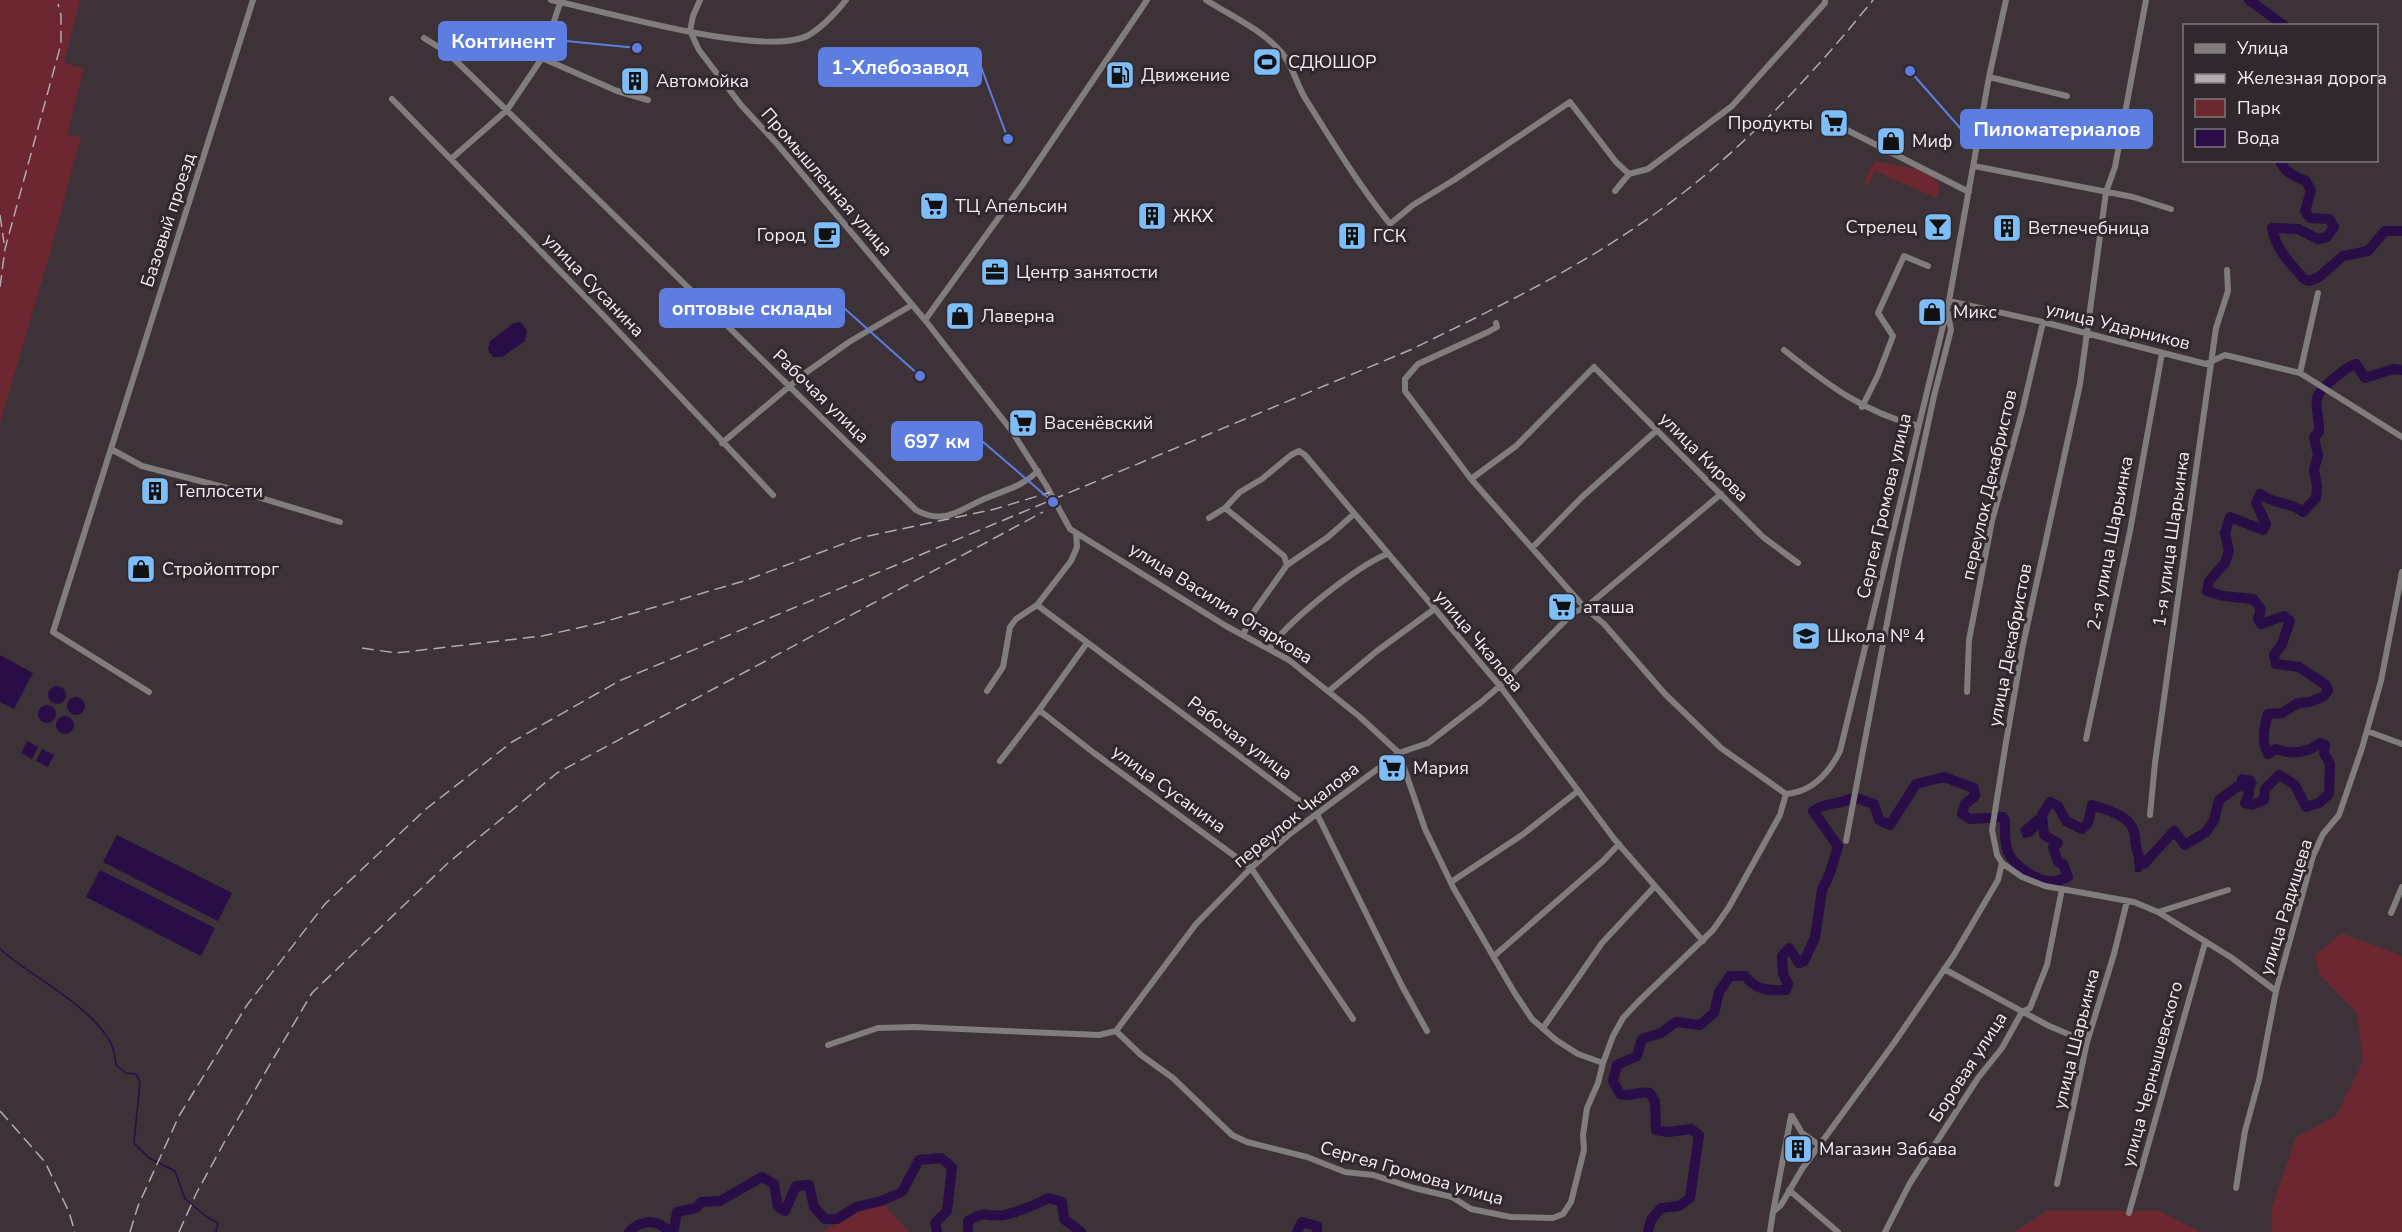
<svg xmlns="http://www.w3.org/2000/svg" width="2402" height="1232" viewBox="0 0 2402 1232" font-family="'Nunito Sans',sans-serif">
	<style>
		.green { fill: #6d2731 }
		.water { fill: #290d46 }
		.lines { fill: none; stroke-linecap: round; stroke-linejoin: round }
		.stream { stroke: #290d46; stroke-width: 1.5 }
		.river { stroke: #290d46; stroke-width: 10 }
		.minor { stroke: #817c7e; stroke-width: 6 }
		.rail { stroke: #b2aaaf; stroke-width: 1.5; stroke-dasharray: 12 6; stroke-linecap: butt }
		.labels { text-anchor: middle; stroke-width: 6; stroke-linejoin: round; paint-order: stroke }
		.poi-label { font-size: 18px; fill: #f3edf1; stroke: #31282e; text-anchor: start }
		.street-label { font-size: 18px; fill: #f3edf1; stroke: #31282e }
		.leader { fill: none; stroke: #5d7ee0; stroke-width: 2 }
		.callout-dot { fill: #5d7ee0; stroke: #31282e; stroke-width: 2 }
		.callout { fill: #5d7ee0; stroke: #5d7ee0; stroke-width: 2 }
		.callout-label { font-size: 20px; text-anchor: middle; font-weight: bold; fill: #fff }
	</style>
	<rect width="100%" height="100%" fill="#3c3238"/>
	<!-- green -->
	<path class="green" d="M0,0H80L64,63L84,68L67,135L81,137L47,264L0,423Z
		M1875,161L1918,169L1930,174L1940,187L1936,198L1875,171L1868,185L1864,182Z
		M2342,933L2402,956V1232H2272V1207L2296,1137L2336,1116L2363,1061L2357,1013L2320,975L2315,955Z
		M881,1201L909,1232H821Z
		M2047,1211H2159L2201,1232H2014Z"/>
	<!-- water -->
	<path class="water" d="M520,322L527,330L525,341L502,357H493L488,350L490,341L514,323Z
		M0,655L33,673L14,709L0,702Z
		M48 695a9 9 0 1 1 18 0a9 9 0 1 1-18 0Z
		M67 706a9 9 0 1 1 18 0a9 9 0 1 1-18 0Z
		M38 714a9 9 0 1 1 18 0a9 9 0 1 1-18 0Z
		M56 725a9 9 0 1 1 18 0a9 9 0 1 1-18 0Z
		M27,741L38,747L32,759L21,753Z
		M42,749L54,755L48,767L36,761Z
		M2241,774L2253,776L2257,783L2252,793L2246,791L2248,787L2237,783V777Z
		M2036,815L2044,824L2031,837L2023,838L2020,829Z
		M117,835L232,893L218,921L103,862Z
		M2142,856L2145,860L2141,872H2135L2134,859Z
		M100,870L215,928L201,956L86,897Z"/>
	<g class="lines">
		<!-- stream -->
		<path class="stream" d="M0,949C33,978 89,1004 111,1043C114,1049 115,1058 116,1065L126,1073L136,1074L140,1081L134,1143L149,1158L175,1171L185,1199L207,1217L218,1223L216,1232"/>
		<!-- river -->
		<path class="river" d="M2249,0L2285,26
			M2280,160C2283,172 2296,177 2306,181L2311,191L2305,211L2310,218L2329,219L2334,227L2327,237L2318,239L2298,229L2272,228C2276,250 2290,263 2304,279L2309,281L2319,277L2343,256L2368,251L2385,231H2402
			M1856,798L1874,804L1879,820L1890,825L1916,784L1944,777L1974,788L1975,796L1965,804L1962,814L1970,819L2003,817L2005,820C2005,831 2004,842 2008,852C2015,867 2039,883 2055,881C2059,881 2064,878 2068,877L2063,864L2058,862L2053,847L2058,843L2044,835L2042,815L2050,802L2058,806L2066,821L2082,829L2088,823L2092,805C2109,811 2133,815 2135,837C2136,849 2137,855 2144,864L2174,831L2185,845L2206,832L2214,820L2219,800L2238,786L2248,787L2249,794L2245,803L2252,805L2264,800L2265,789L2279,775L2295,785L2306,807L2319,803L2329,794L2330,764L2324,753L2325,745L2320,743C2307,753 2292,755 2276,749L2268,754C2261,741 2264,727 2268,714L2282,713L2298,703L2310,702L2324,696L2328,690L2326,685L2299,667L2276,664L2274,655L2282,644L2290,621L2284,616L2261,624L2258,619L2261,609L2253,599L2223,596L2207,591L2209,581L2225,563L2229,551L2225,533L2230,517L2263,530L2266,524L2256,503L2260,494C2275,505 2292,502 2303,512L2316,498L2317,486L2314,470L2318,455L2314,437L2319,432C2320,421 2315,407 2317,398C2320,388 2347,366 2356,364L2365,378L2393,369L2402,370
			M629,1232C640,1220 658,1218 669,1232
			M670,1232L674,1229L677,1212L696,1208L701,1202L720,1201L762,1177L774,1184L778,1207L785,1211L796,1186L809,1185L814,1207L825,1219H837L856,1207L881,1201L902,1192L919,1160L941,1158L952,1167L947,1211L935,1223L937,1232
			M968,1232V1221C988,1209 985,1218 1004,1215C1020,1212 1034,1205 1049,1198L1062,1202L1064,1219L1081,1232
			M1297,1232L1302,1222L1317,1226V1232
			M1648,1232L1651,1220L1661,1208L1679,1206L1690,1198L1699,1135L1691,1129L1668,1132L1656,1130L1655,1102L1650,1093C1639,1090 1632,1098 1620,1094L1613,1081L1617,1065L1637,1056L1642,1039L1661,1033L1676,1022L1700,1025L1714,1013L1719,992L1730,976H1745C1756,990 1768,991 1786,990L1788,984L1783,974L1782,956L1789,948L1799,963L1804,961L1815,938L1822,890L1830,873L1838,846L1813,811C1825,802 1839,805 1852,798"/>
		<!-- minor -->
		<path class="minor" d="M551,0C605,11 764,59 809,35C822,27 837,12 846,0
			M700,0L693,16L690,31L699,50L741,105L778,145L925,320L1011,430L1046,485L1070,529L1226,626L1289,660L1360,717L1399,753L1425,829L1454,889L1514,992L1532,1019L1556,1040L1578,1054L1603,1063
			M1206,0C1231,16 1263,30 1282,53C1293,66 1296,83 1305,98C1332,141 1358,184 1390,224L1413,205L1454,180L1570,102L1616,162L1629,174
			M424,38L448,53L916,510C946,527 962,507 989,497C1008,489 1023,486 1038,471
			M542,58L617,91L648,100
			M1989,77L2067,96
			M392,99L601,313L773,495
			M1839,126L1969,192
			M451,159L507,110L542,58L561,0
			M1974,166L2133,197L2171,209
			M1615,191L1629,174L1648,169L1732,106L1825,3V0
			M1949,301L2043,322L2206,364L2225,355L2300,373L2402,437
			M925,320L1023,184L1147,0
			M1496,323L1497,327L1488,332L1418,364L1405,379V391L1471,479L1585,608L1604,624L1665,694L1721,748L1786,794
			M1784,350C1828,385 1863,412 1918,426
			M2300,373L2318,293
			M1862,407L1878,375L1893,336L1878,313L1904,256L1928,266
			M722,443L804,374L849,342L912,305
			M111,449L142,466L231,489L340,522
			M1471,479L1516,446L1594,367L1763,537L1798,563
			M1225,508L1284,556L1287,565
			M1209,518L1225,508L1240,492L1262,479L1291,455L1299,451L1305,455L1500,686L1615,840L1703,941
			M1533,547L1582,497L1657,430
			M1037,605L1317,814L1402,986L1427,1031
			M1243,635L1253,613L1287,565L1328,537L1354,514
			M1270,648C1289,620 1356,567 1387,554
			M987,691L1003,667L1010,627L1016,619L1037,605L1071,561L1077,547L1076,533
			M1329,691L1377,651L1433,610
			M149,692L53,632L253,0
			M1967,692L1969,640L1992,521L2022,412L2043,322
			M1039,710L1094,753L1251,868L1353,1019
			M2367,731L2402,744
			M2086,739L2130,531L2162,353
			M1000,761L1039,710L1087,643
			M1786,794C1812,792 1829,773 1840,751L1949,301L1989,77L2006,0
			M2150,815L2155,763L2192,498L2216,328L2228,291L2227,270
			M1846,841L1899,559L1934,396L1951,330L1948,313
			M2002,863L2022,877L2045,886L2134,902L2158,912L2232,958L2276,991
			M1451,882L1522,835L1578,791
			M2158,912L2228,890
			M2391,913L2402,887
			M1494,956L1603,861L1619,844
			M1944,969L2049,1026L2087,1042
			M1543,1028L1602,943L1655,886
			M1116,1031L1141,1055L1173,1078L1232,1135L1247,1142L1307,1157L1345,1172L1373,1175L1414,1188L1452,1197L1471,1209L1511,1217L1553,1218L1563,1214L1571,1202L1584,1150L1583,1135L1587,1108L1598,1083L1603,1063L1613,1036L1623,1018L1638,1002L1713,930L1729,907L1780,815L1786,794
			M828,1045L878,1028L914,1027L1099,1035L1116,1031L1196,924L1251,868L1291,833L1399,753L1428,743L1480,703L1500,686L1574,612L1585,608L1721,494
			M1792,1116L1802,1133L1819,1145
			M2057,1184L2087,1042L2114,954L2127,901
			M2236,1188L2245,1131L2259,1080L2276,991L2313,856L2323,834L2339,815L2362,748L2381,681L2402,572
			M1789,1190L1838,1232
			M1773,1212L1791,1116
			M2129,1213L2205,943
			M1770,1232L1773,1212L1781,1205L1802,1169L1894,1043L1954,955L1998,880L2002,863L1997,855L1992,830L2006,742L2023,645L2080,384L2106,192L2115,167L2146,0
			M1885,1232L1910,1183L1930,1152L1978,1078L2002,1048L2022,1012L2030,1008L2047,965L2062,889"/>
		<!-- rail -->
		<path class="rail" d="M0,215L4,243
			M0,287L5,249L61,44V15L58,4
			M362,648L396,653L542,636L600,623L744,581L859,538L995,509L1051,492
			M0,1111L45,1162L69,1212L75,1232
			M130,1232L138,1206L179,1116L247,1005L325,904L426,809L512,742L619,681L1410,350C1494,309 1580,268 1656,213C1739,154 1810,78 1873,0
			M179,1232L196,1194L226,1139L312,993L448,863L557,773L1043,512"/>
	</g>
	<!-- icons -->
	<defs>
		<g id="stadium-square" transform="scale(1.5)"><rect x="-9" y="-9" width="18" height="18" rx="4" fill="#7dbef9" stroke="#31282e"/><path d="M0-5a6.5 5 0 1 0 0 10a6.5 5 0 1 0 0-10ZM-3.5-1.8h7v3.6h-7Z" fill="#111"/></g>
		<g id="fuel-square" transform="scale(1.5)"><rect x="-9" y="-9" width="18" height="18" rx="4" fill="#7dbef9" stroke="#31282e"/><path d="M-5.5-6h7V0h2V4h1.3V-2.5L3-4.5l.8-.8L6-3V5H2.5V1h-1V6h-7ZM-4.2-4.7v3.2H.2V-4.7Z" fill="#111"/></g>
		<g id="building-square" transform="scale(1.5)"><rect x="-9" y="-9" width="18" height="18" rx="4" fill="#7dbef9" stroke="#31282e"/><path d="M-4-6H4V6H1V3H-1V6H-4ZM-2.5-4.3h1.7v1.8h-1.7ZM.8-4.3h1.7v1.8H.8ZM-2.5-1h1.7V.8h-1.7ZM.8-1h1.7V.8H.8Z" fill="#111"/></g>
		<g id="supermarket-square" transform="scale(1.5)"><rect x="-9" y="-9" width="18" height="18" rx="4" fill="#7dbef9" stroke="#31282e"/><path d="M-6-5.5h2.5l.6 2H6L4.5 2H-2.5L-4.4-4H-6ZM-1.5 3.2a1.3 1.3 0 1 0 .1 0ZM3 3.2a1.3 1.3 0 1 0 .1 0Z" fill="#111"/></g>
		<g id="shop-square" transform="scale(1.5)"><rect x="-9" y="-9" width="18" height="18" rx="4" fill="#7dbef9" stroke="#31282e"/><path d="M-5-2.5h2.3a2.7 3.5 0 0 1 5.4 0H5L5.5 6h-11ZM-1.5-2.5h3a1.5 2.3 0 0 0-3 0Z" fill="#111"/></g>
		<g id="bar-square" transform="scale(1.5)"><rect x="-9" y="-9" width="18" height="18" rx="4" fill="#7dbef9" stroke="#31282e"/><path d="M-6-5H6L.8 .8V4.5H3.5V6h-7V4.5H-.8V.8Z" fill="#111"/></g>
		<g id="cafe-square" transform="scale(1.5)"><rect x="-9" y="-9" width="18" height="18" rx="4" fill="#7dbef9" stroke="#31282e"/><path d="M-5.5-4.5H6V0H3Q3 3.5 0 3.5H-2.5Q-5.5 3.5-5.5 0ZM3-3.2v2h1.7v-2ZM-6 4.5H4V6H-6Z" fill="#111"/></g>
		<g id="office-square" transform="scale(1.5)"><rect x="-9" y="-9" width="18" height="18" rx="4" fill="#7dbef9" stroke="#31282e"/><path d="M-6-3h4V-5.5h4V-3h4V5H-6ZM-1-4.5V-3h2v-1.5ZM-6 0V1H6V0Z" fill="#111"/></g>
		<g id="school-square" transform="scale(1.5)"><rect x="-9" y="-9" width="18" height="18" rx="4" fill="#7dbef9" stroke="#31282e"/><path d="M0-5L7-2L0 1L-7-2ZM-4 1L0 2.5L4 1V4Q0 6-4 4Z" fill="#111"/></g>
	</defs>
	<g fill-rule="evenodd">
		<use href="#stadium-square" x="1267" y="62"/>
		<use href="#fuel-square" x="1120" y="75"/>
		<use href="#building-square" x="635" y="81"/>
		<use href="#supermarket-square" x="1834" y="123"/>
		<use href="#shop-square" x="1891" y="141"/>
		<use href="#supermarket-square" x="934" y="206"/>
		<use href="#building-square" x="1152" y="216"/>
		<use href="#bar-square" x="1938" y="227"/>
		<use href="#building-square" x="2007" y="228"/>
		<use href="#cafe-square" x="827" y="235"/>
		<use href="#building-square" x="1352" y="236"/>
		<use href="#office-square" x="995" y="272"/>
		<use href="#shop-square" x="1932" y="312"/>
		<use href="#shop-square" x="960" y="316"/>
		<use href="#supermarket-square" x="1023" y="423"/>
		<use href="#building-square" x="155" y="491"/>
		<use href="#shop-square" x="141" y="569"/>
		<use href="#supermarket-square" x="1562" y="607"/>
		<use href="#school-square" x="1806" y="636"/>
		<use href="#supermarket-square" x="1392" y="768"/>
		<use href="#building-square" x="1798" y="1149"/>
	</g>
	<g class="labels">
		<!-- poi labels -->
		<g class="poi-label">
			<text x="1288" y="68">СДЮШОР</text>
			<text x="1141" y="81">Движение</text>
			<text x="656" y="87">Автомойка</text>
			<text x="1813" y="129" text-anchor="end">Продукты</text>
			<text x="1912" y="147">Миф</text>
			<text x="955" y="212">ТЦ Апельсин</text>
			<text x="1173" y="222">ЖКХ</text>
			<text x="1917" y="233" text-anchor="end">Стрелец</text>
			<text x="2028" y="234">Ветлечебница</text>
			<text x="806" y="241" text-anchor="end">Город</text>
			<text x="1373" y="242">ГСК</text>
			<text x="1016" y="278">Центр занятости</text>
			<text x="1953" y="318">Микс</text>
			<text x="981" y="322">Лаверна</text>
			<text x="1044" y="429">Васенёвский</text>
			<text x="176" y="497">Теплосети</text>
			<text x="162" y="575">Стройоптторг</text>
			<text x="1583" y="613">аташа</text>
			<text x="1827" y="642">Школа № 4</text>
			<text x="1413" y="774">Мария</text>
			<text x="1819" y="1155">Магазин Забава</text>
		</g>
		<!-- street labels -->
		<g class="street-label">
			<text transform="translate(827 182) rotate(49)" y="6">Промышленная улица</text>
			<text transform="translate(168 220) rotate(-72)" y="6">Базовый проезд</text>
			<text transform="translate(594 285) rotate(46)" y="6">улица Сусанина</text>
			<text transform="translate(2118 326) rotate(14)" y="6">улица Ударников</text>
			<text transform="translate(821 396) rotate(44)" y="6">Рабочая улица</text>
			<text transform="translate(1704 457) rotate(45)" y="6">улица Кирова</text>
			<text transform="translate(1989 485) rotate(-77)" y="6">переулок Декабристов</text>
			<text transform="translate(1884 506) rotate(-77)" y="6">Сергея Громова улица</text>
			<text transform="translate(2171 539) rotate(-82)" y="6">1-я улица Шарьинка</text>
			<text transform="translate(2110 543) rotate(-79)" y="6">2-я улица Шарьинка</text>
			<text transform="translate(1221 603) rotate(32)" y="6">улица Василия Огаркова</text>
			<text transform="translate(1479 641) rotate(50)" y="6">улица Чкалова</text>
			<text transform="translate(2010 645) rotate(-79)" y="6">улица Декабристов</text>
			<text transform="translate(1240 738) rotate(37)" y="6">Рабочая улица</text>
			<text transform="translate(1169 789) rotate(36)" y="6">улица Сусанина</text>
			<text transform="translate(1296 815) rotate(-39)" y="6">переулок Чкалова</text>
			<text transform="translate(2286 907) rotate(-73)" y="6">улица Радищева</text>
			<text transform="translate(2076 1039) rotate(-76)" y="6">улица Шарьинка</text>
			<text transform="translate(1968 1067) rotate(-57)" y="6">Боровая улица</text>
			<text transform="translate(2152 1074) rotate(-75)" y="6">улица Чернышевского</text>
			<text transform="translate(1412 1173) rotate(16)" y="6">Сергея Громова улица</text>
		</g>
	</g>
	<!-- callouts -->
	<path class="leader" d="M637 48L566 41M1008 139L981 67M1910 71L1961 129M920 376L844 308M1053 502L982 441"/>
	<g class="callout-dot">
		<circle cx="637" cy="48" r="6"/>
		<circle cx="1008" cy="139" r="6"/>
		<circle cx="1910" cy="71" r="6"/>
		<circle cx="920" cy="376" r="6"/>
		<circle cx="1053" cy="502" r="6"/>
	</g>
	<g class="callout">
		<rect x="439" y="22" width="127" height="38" rx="6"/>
		<rect x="819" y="48" width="162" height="38" rx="6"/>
		<rect x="1961" y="110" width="191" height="38" rx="6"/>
		<rect x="660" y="289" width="184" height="38" rx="6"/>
		<rect x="892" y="422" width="90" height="38" rx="6"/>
	</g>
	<g class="callout-label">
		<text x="503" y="48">Континент</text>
		<text x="900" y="74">1-Хлебозавод</text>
		<text x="2057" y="136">Пиломатериалов</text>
		<text x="752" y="315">оптовые склады</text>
		<text x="937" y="448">697 км</text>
	</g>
	<!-- legend -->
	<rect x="2183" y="24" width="195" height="138" fill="#31282e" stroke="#7f777c" stroke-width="1.5"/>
	<rect x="2195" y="44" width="30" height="9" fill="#817c7e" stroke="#7f777c" stroke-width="1.5"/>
	<text x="2237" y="54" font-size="18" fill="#f3edf1">Улица</text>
	<rect x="2195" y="74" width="30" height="9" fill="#b2aaaf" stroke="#7f777c" stroke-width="1.5"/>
	<text x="2237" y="84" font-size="18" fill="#f3edf1">Железная дорога</text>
	<rect x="2195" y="99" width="30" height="18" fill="#6d2731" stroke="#7f777c" stroke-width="1.5"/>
	<text x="2237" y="114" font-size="18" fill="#f3edf1">Парк</text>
	<rect x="2195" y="129" width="30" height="18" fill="#290d46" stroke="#7f777c" stroke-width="1.5"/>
	<text x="2237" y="144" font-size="18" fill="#f3edf1">Вода</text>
</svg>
